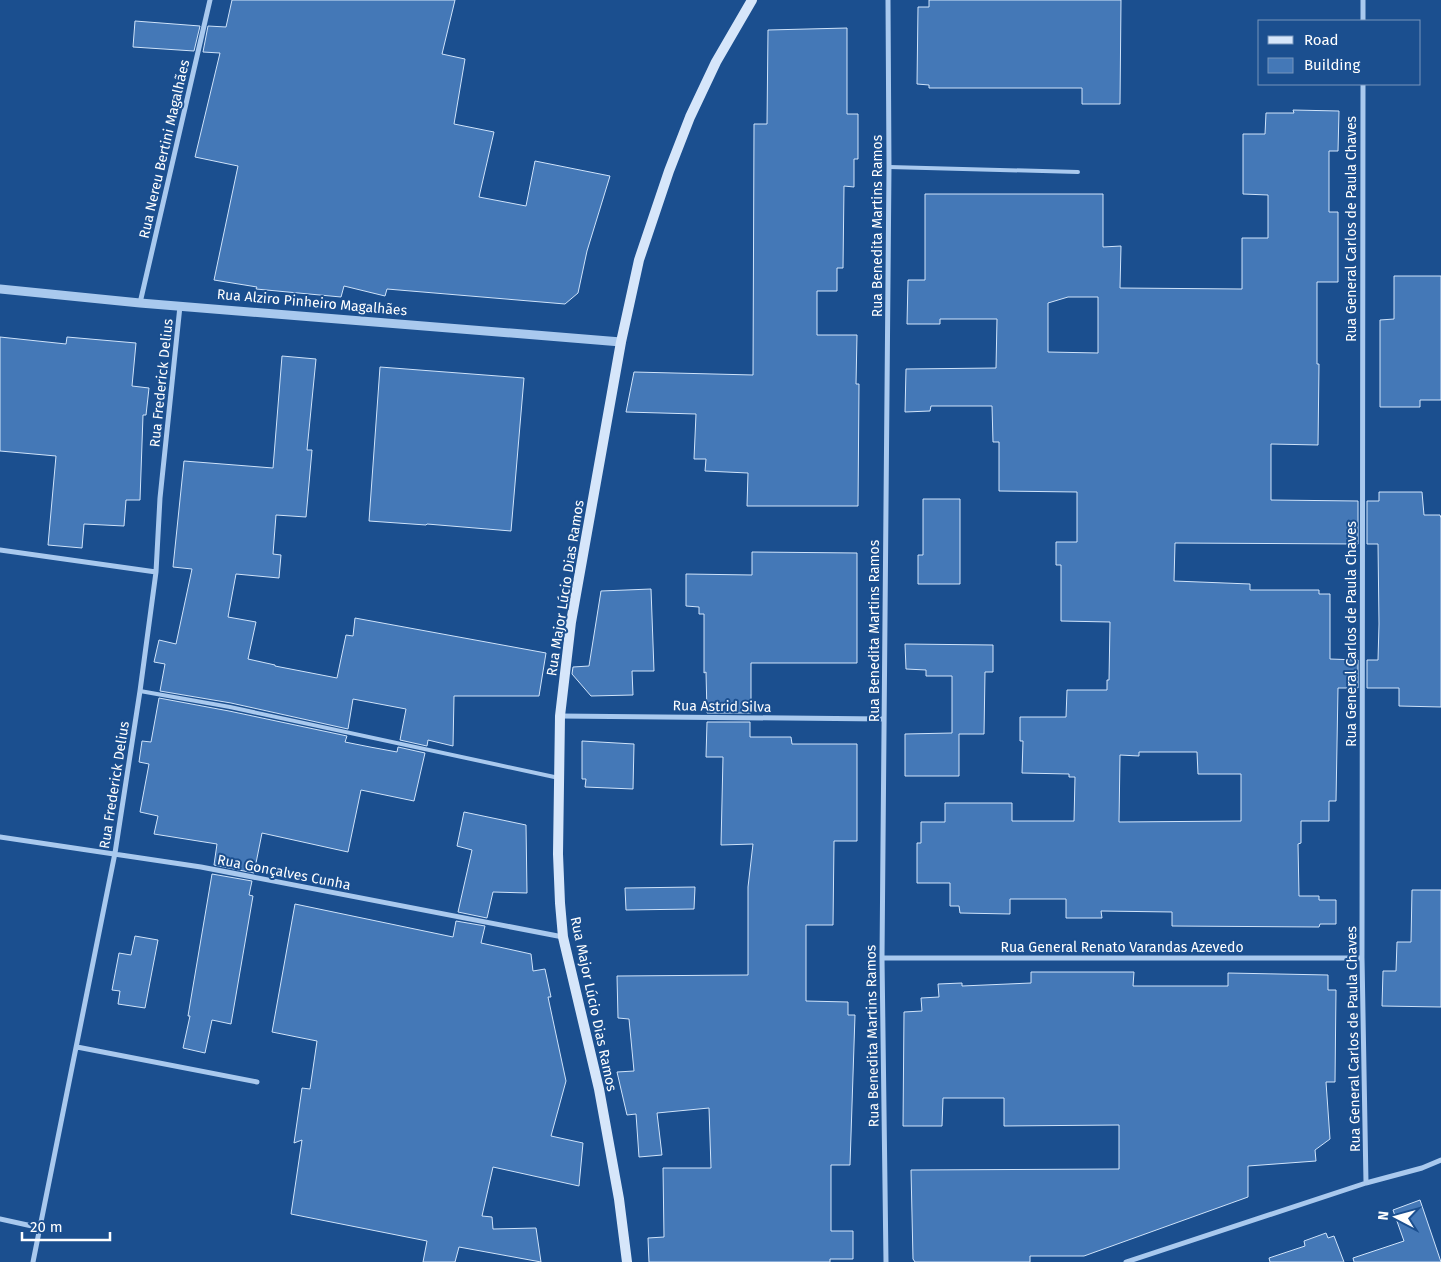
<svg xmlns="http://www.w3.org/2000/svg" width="1441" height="1262" viewBox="0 0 1441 1262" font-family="'Fira Sans',sans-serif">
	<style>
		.building { fill: #4478b7; stroke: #cfe3fa; fill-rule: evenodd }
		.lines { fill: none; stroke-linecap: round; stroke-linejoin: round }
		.service { stroke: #a9c9ee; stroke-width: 4 }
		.minor { stroke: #a9c9ee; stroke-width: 5 }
		.tertiary { stroke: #a9c9ee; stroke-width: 9 }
		.secondary { stroke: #d6e6fa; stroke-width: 10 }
		.labels { text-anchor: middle; stroke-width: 4; stroke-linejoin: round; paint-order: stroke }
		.street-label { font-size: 14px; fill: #fff; stroke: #1b4f8f }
	</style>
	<rect width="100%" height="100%" fill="#1b4f8f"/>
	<!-- building -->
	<path class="building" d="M232,0H455L442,54L465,59L454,124L494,132L479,197L526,206L535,161L610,176L587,251L578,293L565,304L387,289L385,296L344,286L341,297L256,289L257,287L214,280L238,166L195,157L220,53L203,52L208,26L226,27Z
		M929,0H1121L1120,104H1082V88H929V85L917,84L918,7H929Z
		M135,21L200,26L194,51L133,47Z
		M847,28V114H858V159H854V187L844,186L843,268H837V291H817V335H857L856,384H859L858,506H747L748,473L705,471L706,459H694L696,414L626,412L634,372L753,375L754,124H767L768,30Z
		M1293,110L1339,111L1338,151H1329V212H1338V282H1317V364H1319L1318,445L1271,444V500L1358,501V544L1175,543L1174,581L1250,584V590H1319V594H1330V659L1358,660V688H1338L1336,801H1329V821H1301V843L1298,844L1299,896H1319V900H1336V924H1320L1319,927L1172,926V912L1101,911L1102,918H1066V899H1010V914L960,913L959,906H950V883H917V843H921V822H945V803H1012V821H1074L1075,777H1069V774L1022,773L1023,741H1020V717H1066L1067,690H1107V680H1109L1110,622L1061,621V565H1056V542H1077V492L999,491V442H993L992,406H931L930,411L905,412L906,369L996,368L997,319H940V324H907L908,280H925V194H1103V247L1121,246L1120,288L1242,289V238H1268V195L1243,194V134H1265L1266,113H1294ZM1068,297H1098V353L1048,352V303ZM1139,752H1197L1198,774H1241V821L1119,822L1120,755L1139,756Z
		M1394,276H1441V400H1420V407H1380V320L1394,319Z
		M0,337L66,344L67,337L136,343L132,386L149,388L146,415H143L140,500H126L124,526L84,524L82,548L48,545L56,456L0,451Z
		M282,356L316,359L307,450H312L306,517L276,515L273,554L281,555L279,578L236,574L228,617L256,622L248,659L275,665V666L337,678L346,635L353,636L355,618L546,653L539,696H454L453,746L428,740L427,746L400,740L406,709L353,699L348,729L231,703L160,691L165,664L154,662L159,640L176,644L192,569L173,567L184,461L273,468Z
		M380,367L524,378L511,531L427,524L426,525L369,521Z
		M1379,492H1422L1424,515H1440L1441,518V707L1399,706V688H1367V660H1378L1379,624L1378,544H1367V501H1379Z
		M923,499H960V584H918V555H923Z
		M752,552L857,553V663H751V713H707L706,672L704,673V614H699V607L686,606V574L752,575Z
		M651,589L654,671H632L633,695L591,696L572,674L573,667L589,666L601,591Z
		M905,644L993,645V672H985L984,734H959V776H905V734L952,733V676H926V670L906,669Z
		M159,698L229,711L347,736L345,742L370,747L397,752L398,747L425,753L414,801L361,790L348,852L262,833L254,873L214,865L217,844L154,834L158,816L140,812L149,764L139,762L142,741L151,742Z
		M707,722H750V737H791L792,744H857V841H834L833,925H806V1001L848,1002V1015H855L850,1165H831V1231H853V1259H830V1262H649L648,1238L664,1237L663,1168H711L709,1108L657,1113L662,1155L639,1157L636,1114L627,1115L617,1072L634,1071L629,1019L618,1018L617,976L748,975V887L753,844L721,845L723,757H706Z
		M582,741L634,744L633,789L585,787L586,779H582Z
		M464,812L526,825L527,893L493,892L487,918L458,912L472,850L457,846Z
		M212,874L252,881L249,895L253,896L231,1024L212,1020L205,1053L183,1048L190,1016H188Z
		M695,887L694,909L626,910L625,888Z
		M1412,890H1441V1007L1382,1006L1383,971H1396L1397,942H1411Z
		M295,904L453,937L456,921L485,926L481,943L531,954L533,971L545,969L551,997H548L566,1081L551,1136L583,1143L579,1186L493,1167L482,1216L492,1217L493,1229L536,1228L541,1262L459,1247L455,1262H423L427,1241L291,1214L302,1140L294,1143L302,1088L310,1089L317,1041L272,1032Z
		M135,936L158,940L145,1008L118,1004L120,991L112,990L119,953L131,955Z
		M1031,972H1134L1133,986H1228V973L1328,975V990H1336L1335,1082H1326L1330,1139L1315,1150L1316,1161L1248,1166V1197L1084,1256H1030V1262H915L913,1259L911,1170L1119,1169V1125L1004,1126V1098H943L942,1126H903L904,1012L922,1011L921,998L939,997L938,984L962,983V986L1031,983Z
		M1420,1200L1441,1262H1354L1353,1258L1404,1241L1393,1210Z
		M1326,1233L1328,1238L1334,1236L1344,1262H1270L1269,1258L1305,1246L1304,1241Z"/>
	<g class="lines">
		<!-- service -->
		<path class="service" d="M889,167L1078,172
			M140,691L230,707L559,778"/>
		<!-- minor -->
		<path class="minor" d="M1363,21V0
			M1363,84L1362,958L1366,1183
			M140,303L210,0
			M0,550L156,572
			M560,716L884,719
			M0,837L201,867L563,937
			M882,958H1362
			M77,1047L257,1082
			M0,1219L41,1228
			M33,1262L115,853L140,691L156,572L160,498L180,306
			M886,1262L882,958L889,167L888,0
			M1126,1262L1366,1183L1422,1168L1441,1160"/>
		<!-- tertiary -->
		<path class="tertiary" d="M0,289L140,303L621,342"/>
		<!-- secondary -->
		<path class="secondary" d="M627,1262L619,1199L599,1089L563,937L560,903L558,854L560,716L571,622L621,342L639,260L669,171L690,117L716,62L752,0"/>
	</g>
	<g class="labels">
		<!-- street labels -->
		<g class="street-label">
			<text transform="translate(164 149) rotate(-77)" y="5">Rua Nereu Bertini Magalhães</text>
			<text transform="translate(877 226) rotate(-90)" y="5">Rua Benedita Martins Ramos</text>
			<text transform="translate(1351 229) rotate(-90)" y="5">Rua General Carlos de Paula Chaves</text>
			<text transform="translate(312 302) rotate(5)" y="5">Rua Alziro Pinheiro Magalhães</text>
			<text transform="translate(161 383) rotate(-84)" y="5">Rua Frederick Delius</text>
			<text transform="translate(565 588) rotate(-81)" y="5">Rua Major Lúcio Dias Ramos</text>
			<text transform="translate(874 631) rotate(-90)" y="5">Rua Benedita Martins Ramos</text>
			<text transform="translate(1351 634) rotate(-90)" y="5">Rua General Carlos de Paula Chaves</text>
			<text transform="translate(722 706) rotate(1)" y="5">Rua Astrid Silva</text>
			<text transform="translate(114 785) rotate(-81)" y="5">Rua Frederick Delius</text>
			<text transform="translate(284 872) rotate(11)" y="5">Rua Gonçalves Cunha</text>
			<text x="1122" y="952">Rua General Renato Varandas Azevedo</text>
			<text transform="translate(594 1004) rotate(78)" y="5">Rua Major Lúcio Dias Ramos</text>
			<text transform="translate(872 1036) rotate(-91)" y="5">Rua Benedita Martins Ramos</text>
			<text transform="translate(1353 1039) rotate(-91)" y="5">Rua General Carlos de Paula Chaves</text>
		</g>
	</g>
	<!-- legend -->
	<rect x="1258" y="20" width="162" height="65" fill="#1b4f8f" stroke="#7695bc"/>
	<rect x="1268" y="36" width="25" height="8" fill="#d6e6fa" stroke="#7695bc"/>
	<text x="1304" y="45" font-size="15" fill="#ffffff">Road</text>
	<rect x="1268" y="58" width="25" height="15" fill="#4478b7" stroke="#7695bc"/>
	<text x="1304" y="70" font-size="15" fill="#ffffff">Building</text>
	<!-- north arrow -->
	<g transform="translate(1396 1217) rotate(276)" stroke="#1b4f8f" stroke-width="4" paint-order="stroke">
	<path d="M0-4L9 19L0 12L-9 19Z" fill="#ffffff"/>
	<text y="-8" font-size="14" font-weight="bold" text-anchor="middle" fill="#ffffff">N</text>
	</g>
	<!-- scale -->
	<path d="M22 1232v8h88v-8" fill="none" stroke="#ffffff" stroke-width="2.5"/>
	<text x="30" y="1232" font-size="15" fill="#ffffff" stroke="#1b4f8f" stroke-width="4" paint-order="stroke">20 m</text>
</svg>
